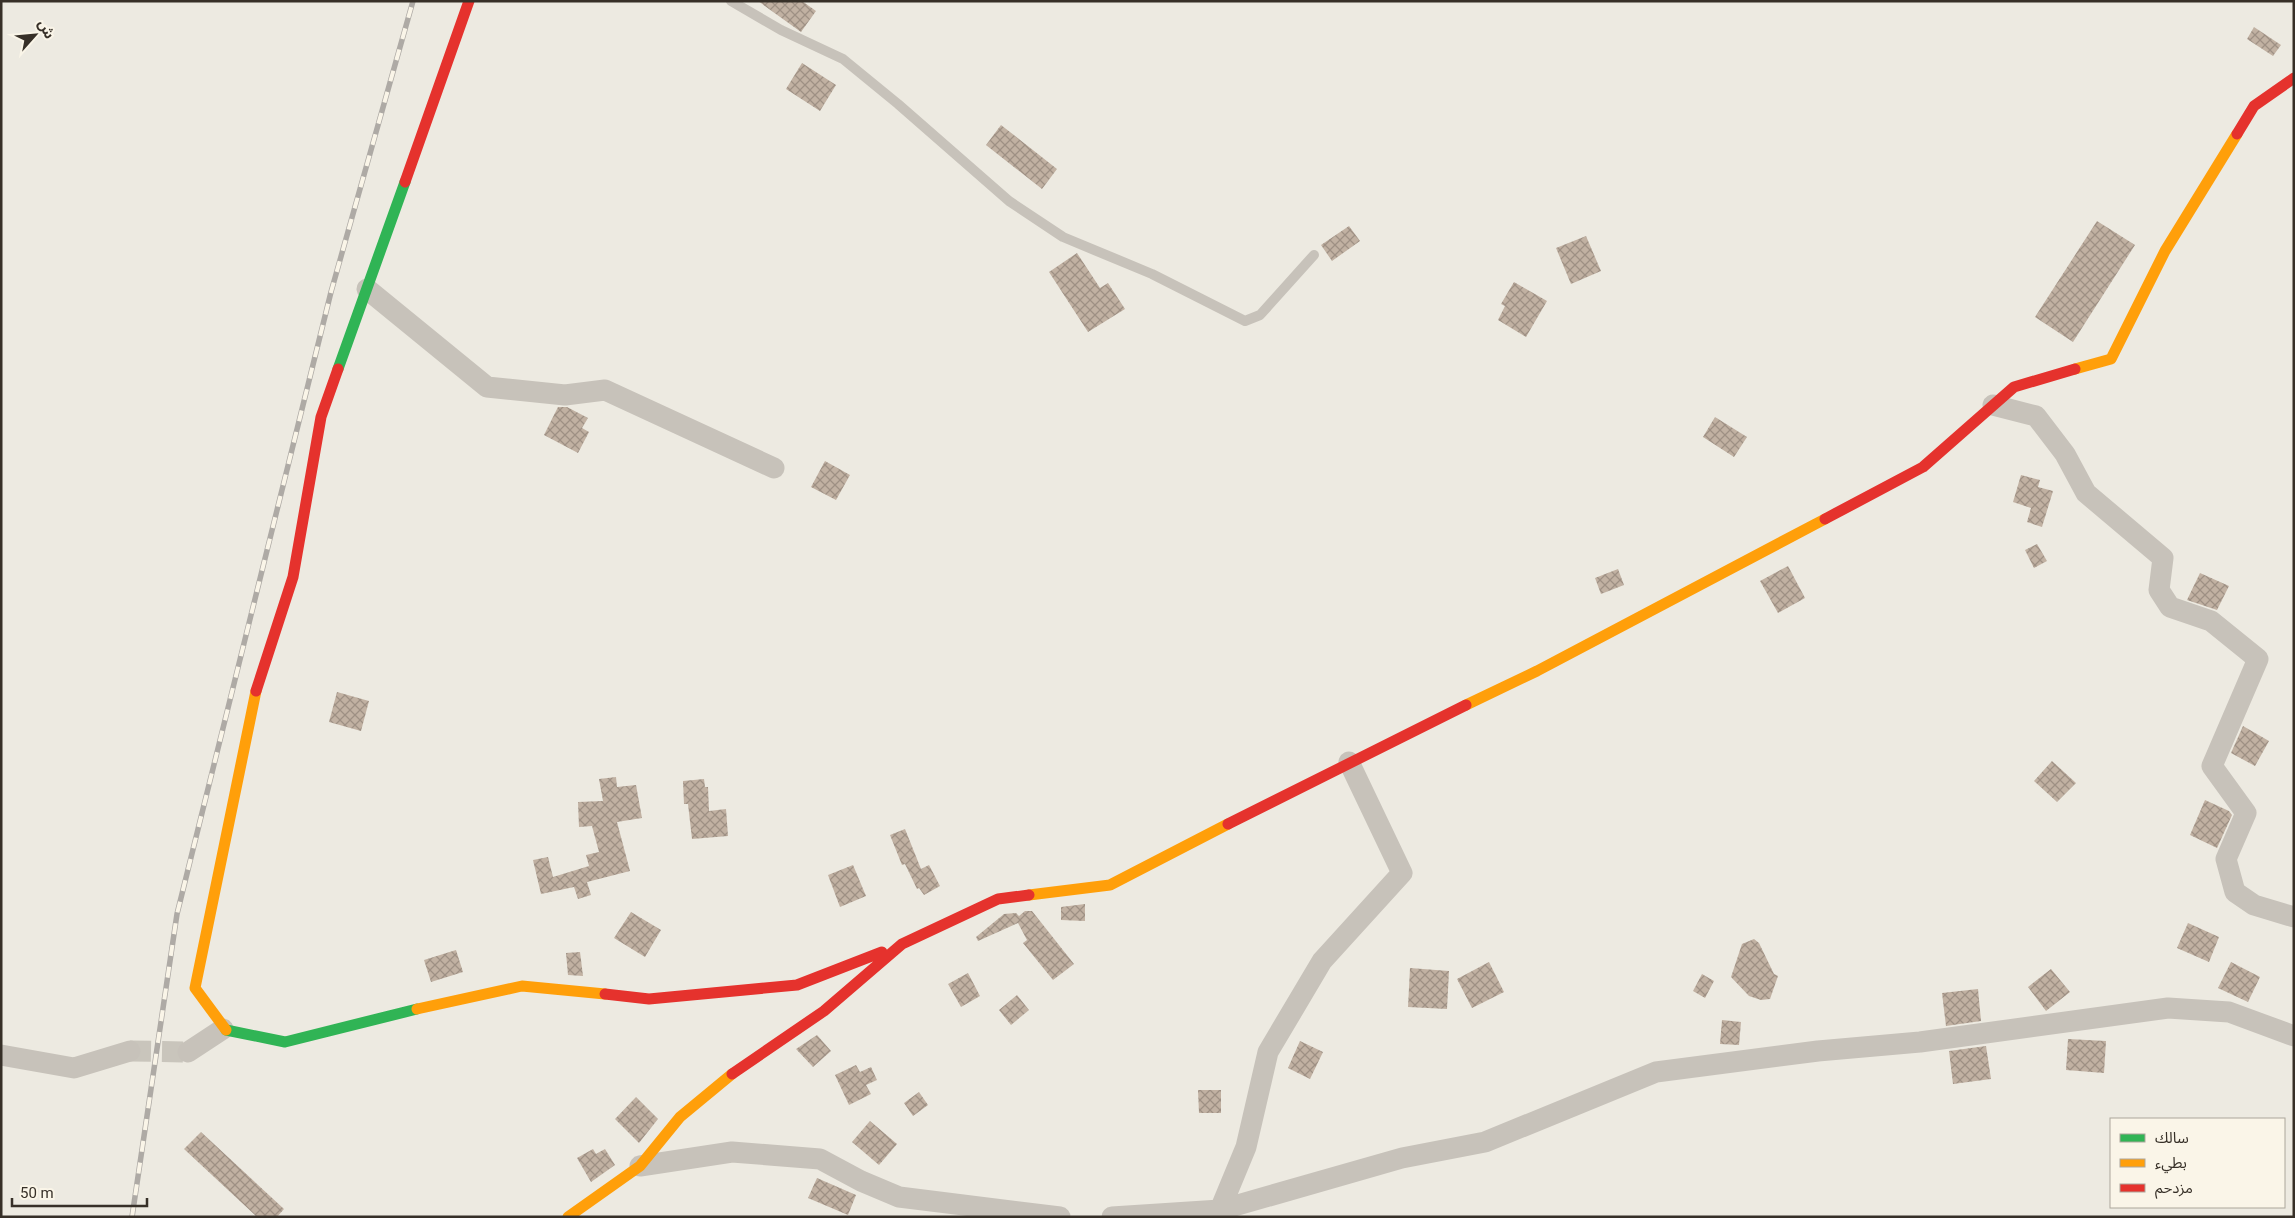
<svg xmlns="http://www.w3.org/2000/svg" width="2295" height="1218" viewBox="0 0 2295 1218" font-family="Roboto,'Noto Sans Arabic',sans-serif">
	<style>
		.building { fill: url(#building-cross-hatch) }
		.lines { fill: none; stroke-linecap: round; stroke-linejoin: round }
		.street-tunnel { stroke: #c9c5bc; stroke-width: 21; stroke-dasharray: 21 11; stroke-linecap: butt }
		.lane { stroke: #c7c2ba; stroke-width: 10 }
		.street { stroke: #c7c2ba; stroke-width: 21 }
		.fast { stroke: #30b455; stroke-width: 11 }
		.slow { stroke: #ff9f0a; stroke-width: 11 }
		.jam { stroke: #e5322d; stroke-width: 11 }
		.rail-casing { stroke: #aeaaa5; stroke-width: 5.5 }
		.rail { stroke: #faf5e8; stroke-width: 4; stroke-dasharray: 11; stroke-linecap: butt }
	</style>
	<defs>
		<pattern id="building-cross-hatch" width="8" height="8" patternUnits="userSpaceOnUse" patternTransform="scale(1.25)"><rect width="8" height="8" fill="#c1b1a2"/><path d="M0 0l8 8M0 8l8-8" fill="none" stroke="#9e9084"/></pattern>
	</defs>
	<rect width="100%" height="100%" fill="#edeae1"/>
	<!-- building -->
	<path class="building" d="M758,1H802L816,11L801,32Z
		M2254,27L2281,45L2273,56L2247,39Z
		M802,63L836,85L820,111L786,89Z
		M1001,125L1057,169L1042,189L986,145Z
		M2097,221L2135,245L2073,342L2035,317Z
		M1349,226L1360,241L1332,261L1321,245Z
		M1586,236L1601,271L1571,284L1556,248Z
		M1077,253L1100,288L1108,283L1125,309L1088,332L1049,272Z
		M1514,282L1547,301L1526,337L1498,320L1505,306L1501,304Z
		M558,407H567L588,418L582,428L589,432L578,453L544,435Z
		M1715,417L1747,437L1734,457L1703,437Z
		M825,461L850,475L836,500L811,487Z
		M2021,475L2040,480L2038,487L2053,491L2042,527L2027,522L2031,508L2013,502Z
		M2037,544L2047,561L2034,568L2025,550Z
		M1788,566L1805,598L1778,613L1760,581Z
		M1618,569L1624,585L1601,594L1595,578Z
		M2200,573L2229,586L2217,610L2187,600Z
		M337,692L369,701L361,731L329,722Z
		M2243,726L2269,741L2255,766L2231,753Z
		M2052,761L2076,783L2057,802L2034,781Z
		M616,777L617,787L636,785L642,818L617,822L630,871L587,882L591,895L578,899L574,887L541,894L533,860L548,857L553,877L589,866L586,855L599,852L592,826L579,827L578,802L603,801L599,779Z
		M704,779L705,787H708L709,811L726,809L728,836L692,839L688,804H684L683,781Z
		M2205,800L2229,811L2232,815L2217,848L2190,835Z
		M905,829L921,869L929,865L940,886L924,895L919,888L917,889L905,864L902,865L890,835Z
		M853,865L866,896L840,907L828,875Z
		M1085,904V921L1061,920V907Z
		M1025,911H1032L1074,964L1053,980L1023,943L1027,940L1018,923L978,941L976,937L1004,914L1016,913L1019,916Z
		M631,912L661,930L645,957L614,938Z
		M2188,923L2219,937L2209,962L2177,948Z
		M1754,939L1759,943L1774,974L1778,976L1770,999L1761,1000L1749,996L1731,977L1742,944Z
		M456,950L463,972L431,982L424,960Z
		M580,952L583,976L568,975L566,953Z
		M1489,962L1504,992L1472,1008L1457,979Z
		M2231,962L2260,977L2248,1002L2218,988Z
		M1410,968L1449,971L1447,1009L1408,1007Z
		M2051,969L2070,992L2046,1011L2028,987Z
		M968,973L980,996L961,1007L948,984Z
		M1702,974L1714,981L1705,998L1693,991Z
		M1978,989L1981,1021L1946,1026L1942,993Z
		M1017,995L1029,1010L1011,1025L999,1010Z
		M1722,1020L1741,1022L1739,1045L1720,1044Z
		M817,1035L831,1051L813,1067L796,1049Z
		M2068,1039L2106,1041L2104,1073L2066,1070Z
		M1300,1041L1323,1052L1310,1079L1288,1068Z
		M1986,1046L1991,1079L1953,1084L1949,1051Z
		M856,1065L860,1072L871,1067L877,1080L866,1085L871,1094L849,1105L835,1075Z
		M1198,1090H1221V1113H1199Z
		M919,1092L928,1105L913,1116L904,1103Z
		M636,1097L658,1119L639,1143L615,1119Z
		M870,1121L897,1144L879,1165L852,1142Z
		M201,1132L284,1209L277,1217H257L184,1149Z
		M593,1149L596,1154L605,1149L615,1165L591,1182L577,1158Z
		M817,1178L856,1195L848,1215L808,1198Z"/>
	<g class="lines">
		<!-- street-tunnel -->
		<path class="street-tunnel" d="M130,1051L188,1052"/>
		<!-- lane -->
		<path class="lane" d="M731,1L781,30L843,59L898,104L1009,201L1063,237L1152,274L1245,321L1260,315L1314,255"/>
		<!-- street -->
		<path class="street" d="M367,289L487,387L565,395L605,390L774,468
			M1993,405L2036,416L2065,454L2086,493L2163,558L2159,590L2170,607L2211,621L2258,659L2212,766L2246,813L2226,859L2235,892L2254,905L2294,917
			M188,1052L223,1029
			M1,1055L74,1068L130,1051
			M640,1166L732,1152L820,1159L861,1181L899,1197L1060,1217
			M1112,1217L1220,1210L1402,1158L1485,1142L1656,1072L1818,1051L1920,1042L2168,1008L2229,1012L2294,1036
			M1217,1217L1246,1147L1268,1052L1322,961L1402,873L1349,762"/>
		<!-- fast -->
		<path class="fast" d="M338,369L405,182
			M226,1030L285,1042L417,1009"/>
		<!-- slow -->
		<path class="slow" d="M2075,369L2111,359L2165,251L2237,134
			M1466,705L1537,671L1825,519
			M1029,895L1110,885L1228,824
			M417,1009L522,986L605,994
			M226,1030L195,988L256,691
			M568,1217L640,1166L680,1117L732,1074"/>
		<!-- jam -->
		<path class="jam" d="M2237,134L2254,106L2294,78
			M405,182L469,1
			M1825,519L1923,467L2014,387L2075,369
			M256,691L293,577L321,417L338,369
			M1228,824L1466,705
			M605,994L649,999L797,985L882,952
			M732,1074L824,1011L902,944L998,899L1029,895"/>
		<!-- rail casing -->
		<g class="rail-casing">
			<path id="rail" d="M132,1217L177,914L331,292L413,1"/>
		</g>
		<!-- rail -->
		<use href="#rail" class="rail"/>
	</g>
	<!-- border -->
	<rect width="2295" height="1218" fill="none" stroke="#373028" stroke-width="5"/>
	<!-- legend -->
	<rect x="2110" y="1118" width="175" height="90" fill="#faf5e8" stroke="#aca69b"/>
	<rect x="2120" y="1134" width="25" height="8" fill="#30b455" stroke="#aca69b"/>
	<text x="2155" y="1143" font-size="15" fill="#373028">سالك</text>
	<rect x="2120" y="1159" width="25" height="8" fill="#ff9f0a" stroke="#aca69b"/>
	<text x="2155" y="1168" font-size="15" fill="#373028">بطيء</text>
	<rect x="2120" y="1184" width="25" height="8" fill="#e5322d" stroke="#aca69b"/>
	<text x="2155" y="1193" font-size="15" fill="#373028">مزدحم</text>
	<!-- north arrow -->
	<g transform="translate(35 35) rotate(63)" stroke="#faf5e8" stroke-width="4" paint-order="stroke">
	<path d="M0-4L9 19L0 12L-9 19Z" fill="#373028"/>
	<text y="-8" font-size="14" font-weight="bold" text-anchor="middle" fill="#373028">ش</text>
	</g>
	<!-- scale -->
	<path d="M12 1198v8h135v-8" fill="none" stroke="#373028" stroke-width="2.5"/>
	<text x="20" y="1198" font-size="15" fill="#373028" stroke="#faf5e8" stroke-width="4" paint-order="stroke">50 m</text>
</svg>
